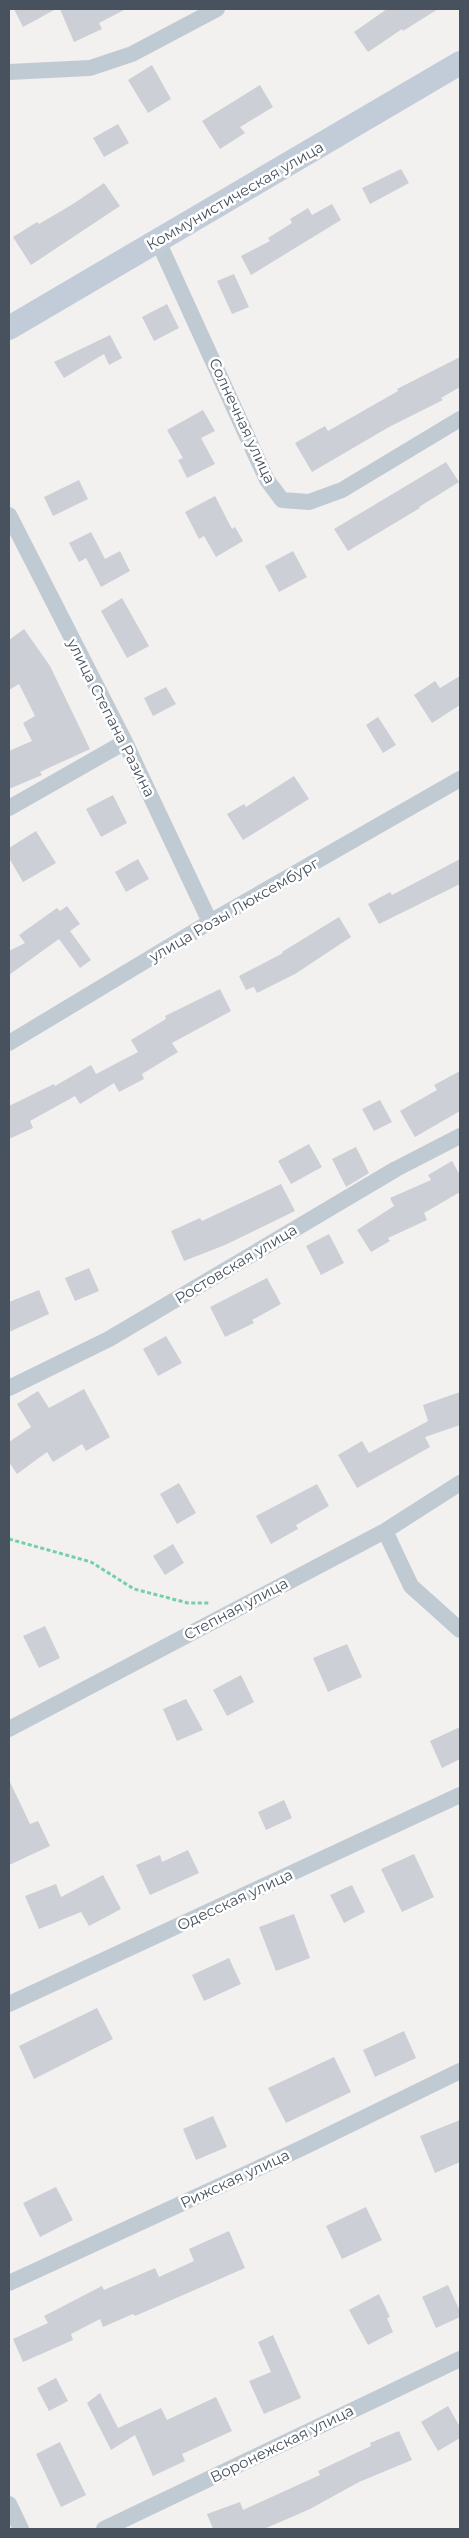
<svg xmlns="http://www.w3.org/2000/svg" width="469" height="2538" viewBox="0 0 469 2538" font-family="Montserrat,sans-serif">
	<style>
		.building { fill: #cccfd5 }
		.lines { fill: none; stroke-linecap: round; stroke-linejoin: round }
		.path { stroke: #75d0a8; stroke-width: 3; stroke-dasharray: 4 2.5; stroke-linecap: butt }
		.minor { stroke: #c0cad2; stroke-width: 16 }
		.secondary { stroke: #c2ccd9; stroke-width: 24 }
		.labels { text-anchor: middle; stroke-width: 5; stroke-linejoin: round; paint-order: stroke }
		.street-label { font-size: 15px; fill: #47525e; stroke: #fff }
	</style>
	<rect width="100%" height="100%" fill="#f3f0f0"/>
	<!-- building -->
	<path class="building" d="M14,9H56L23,27Z
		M60,9H126L99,23L102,29L74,42Z
		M387,9H438L403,31L402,29L368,52L354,32Z
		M152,65L171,99L148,113L128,80Z
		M260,85L273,107L240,127L245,133L220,149L202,121Z
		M118,124L129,143L104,157L93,138Z
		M401,169L409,183L370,204L362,188Z
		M104,183L120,206L31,265L13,237L37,222L39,224L73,204Z
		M332,204L341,220L251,275L241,256L270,241L268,238L292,223L290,219L308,208L312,215Z
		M234,274L249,307L232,314L217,281Z
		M167,304L179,328L154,341L142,317Z
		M110,335L122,358L109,365L104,354L64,378L54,362Z
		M460,357V387L441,398L443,400L389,427L312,472L295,443L325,426L328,431L398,391L397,389Z
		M203,410L215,431L201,438L215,464L187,478L178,460L183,458L167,430Z
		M446,462L459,482L419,507L420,508L348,551L334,529Z
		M79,480L88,499L53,516L44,497Z
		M215,496L232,529L235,527L243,541L216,557L204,536L199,539L185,512Z
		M91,532L105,559L120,551L130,571L101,587L86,558L79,562L69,543Z
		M293,551L307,577L279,592L265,566Z
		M122,598L149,646L127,658L101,611Z
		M24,629L50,666L90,749L40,772L42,775L9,789V751L32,741L23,723L35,716L19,684L9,690V640Z
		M460,676V705L432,723L414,695L435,681L440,688Z
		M166,687L176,704L153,716L144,698Z
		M378,717L396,745L383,753L366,725Z
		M294,776L309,799L243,840L227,814L244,804L246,807Z
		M113,795L127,823L101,837L86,809Z
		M36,831L56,863L23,882L9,858V848Z
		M138,859L149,879L126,892L115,872Z
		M460,859V884L379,924L368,904L390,892L392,895Z
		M67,906L80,924L70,931L91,960L80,968L59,939L9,975V951L25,943L19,935L57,908L60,911Z
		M339,917L351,937L295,974L257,993L254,987L246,990L239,976L283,953L282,952Z
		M220,989L231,1011L172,1043L178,1052L142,1074L144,1079L119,1092L114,1083L80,1104L75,1096L30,1121L33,1128L9,1139V1106L54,1084L55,1086L91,1065L96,1074L138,1052L131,1040L166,1019L165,1016Z
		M460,1071V1111L415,1137L400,1111L437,1090L434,1085Z
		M380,1100L392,1122L374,1131L362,1109Z
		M309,1144L322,1167L291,1184L278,1161Z
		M356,1147L369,1173L346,1187L332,1159Z
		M452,1161L460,1175V1192L424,1213L427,1220L388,1238L390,1241L371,1252L357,1230L394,1206L390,1198L431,1180L428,1175Z
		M281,1184L295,1211L225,1245L184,1261L171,1231L200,1218L202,1221Z
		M329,1234L344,1263L321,1275L306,1246Z
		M89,1268L99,1291L75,1301L65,1278Z
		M267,1278L281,1304L252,1320L254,1323L225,1337L210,1307Z
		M39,1290L49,1314L9,1332V1302Z
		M166,1336L182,1363L158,1376L143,1349Z
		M84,1389L110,1437L86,1451L82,1444L53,1462L47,1452L17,1474L9,1462V1442L31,1427L17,1404L38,1391L49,1408Z
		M460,1392V1425L425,1437L430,1447L357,1488L338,1455L362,1441L369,1453L428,1421L423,1405Z
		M179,1483L196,1513L177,1524L160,1494Z
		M317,1484L329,1506L296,1525L298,1529L271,1544L256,1516Z
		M173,1544L184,1563L165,1575L153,1556Z
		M45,1626L60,1658L39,1668L23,1636Z
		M347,1644L362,1677L328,1692L313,1658Z
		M241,1675L254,1702L227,1716L213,1690Z
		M186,1699L203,1730L177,1741L163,1709Z
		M460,1727V1759L442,1768L430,1741Z
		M9,1780L30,1824L38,1821L50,1846L9,1865Z
		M284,1800L292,1818L266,1830L258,1812Z
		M188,1850L199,1873L150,1895L136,1865L160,1855L162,1862Z
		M414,1854L434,1897L402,1912L381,1869Z
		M103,1875L121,1909L89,1926L81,1912L39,1929L25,1896L56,1884L61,1897Z
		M352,1885L365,1912L344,1923L330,1895Z
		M294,1914L310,1958L276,1971L259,1927Z
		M229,1958L241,1984L204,2001L192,1975Z
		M97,2008L113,2039L34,2079L19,2046Z
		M404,2031L416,2058L375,2077L363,2050Z
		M334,2057L351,2092L286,2123L268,2088Z
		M213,2116L227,2147L196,2160L183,2129Z
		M460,2120V2162L435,2173L420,2136Z
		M56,2187L73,2220L40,2237L23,2203Z
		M366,2207L382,2240L342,2259L326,2226Z
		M229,2231L245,2268L135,2316L133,2314L103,2327L100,2319L71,2334L73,2340L23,2362L13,2339L48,2323L44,2316L102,2286L104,2290L155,2268L159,2277L194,2261L189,2249Z
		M448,2285L460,2311V2317L436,2328L422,2297Z
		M379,2294L390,2317L387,2318L393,2332L368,2345L349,2310Z
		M273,2335L301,2398L264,2414L249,2381L271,2372L258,2342Z
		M56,2378L68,2401L49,2411L37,2388Z
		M100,2393L118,2428L161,2408L167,2420L216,2397L232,2431L182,2454L185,2461L153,2476L135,2435L111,2450L87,2403Z
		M448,2406L460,2427V2438L438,2451L421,2422Z
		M399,2431L412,2460L359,2482L310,2509L264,2529H213L207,2514L240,2502L243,2510L320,2475L318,2471L371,2446L370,2443Z
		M60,2442L86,2495L61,2507L36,2454Z"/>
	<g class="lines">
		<!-- path -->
		<path class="path" d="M9,1539L91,1562L134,1589L188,1603H209"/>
		<!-- minor -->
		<path class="minor" d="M9,72L90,68L132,54L217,9
			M158,241L267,480L282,500L309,502L342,490L460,419
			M9,515L125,742L210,922
			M9,808L125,742
			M9,1043L210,922L460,779
			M9,1388L109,1339L396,1169L460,1136
			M385,1531L411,1586L460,1630
			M9,1729L385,1531L460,1483
			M9,2004L460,1795
			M9,2283L302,2148L460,2071
			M9,2504L21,2529
			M104,2529L460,2359"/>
		<!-- secondary -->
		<path class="secondary" d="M9,328L460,63"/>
	</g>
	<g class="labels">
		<!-- street labels -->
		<g class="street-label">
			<text transform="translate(235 196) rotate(-30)" y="5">Коммунистическая улица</text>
			<text transform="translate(242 421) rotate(65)" y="5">Солнечная улица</text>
			<text transform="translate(111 718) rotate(63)" y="5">улица Степана Разина</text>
			<text transform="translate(234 910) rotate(-30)" y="5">улица Розы Люксембург</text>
			<text transform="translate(236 1264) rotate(-31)" y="5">Ростовская улица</text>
			<text transform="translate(236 1609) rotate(-28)" y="5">Степная улица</text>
			<text transform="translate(235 1900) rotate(-25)" y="5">Одесская улица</text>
			<text transform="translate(235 2179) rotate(-25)" y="5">Рижская улица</text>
			<text transform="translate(282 2444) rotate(-26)" y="5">Воронежская улица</text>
		</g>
	</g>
	<!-- border -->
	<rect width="469" height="2538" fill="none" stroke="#47525e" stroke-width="20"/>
</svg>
